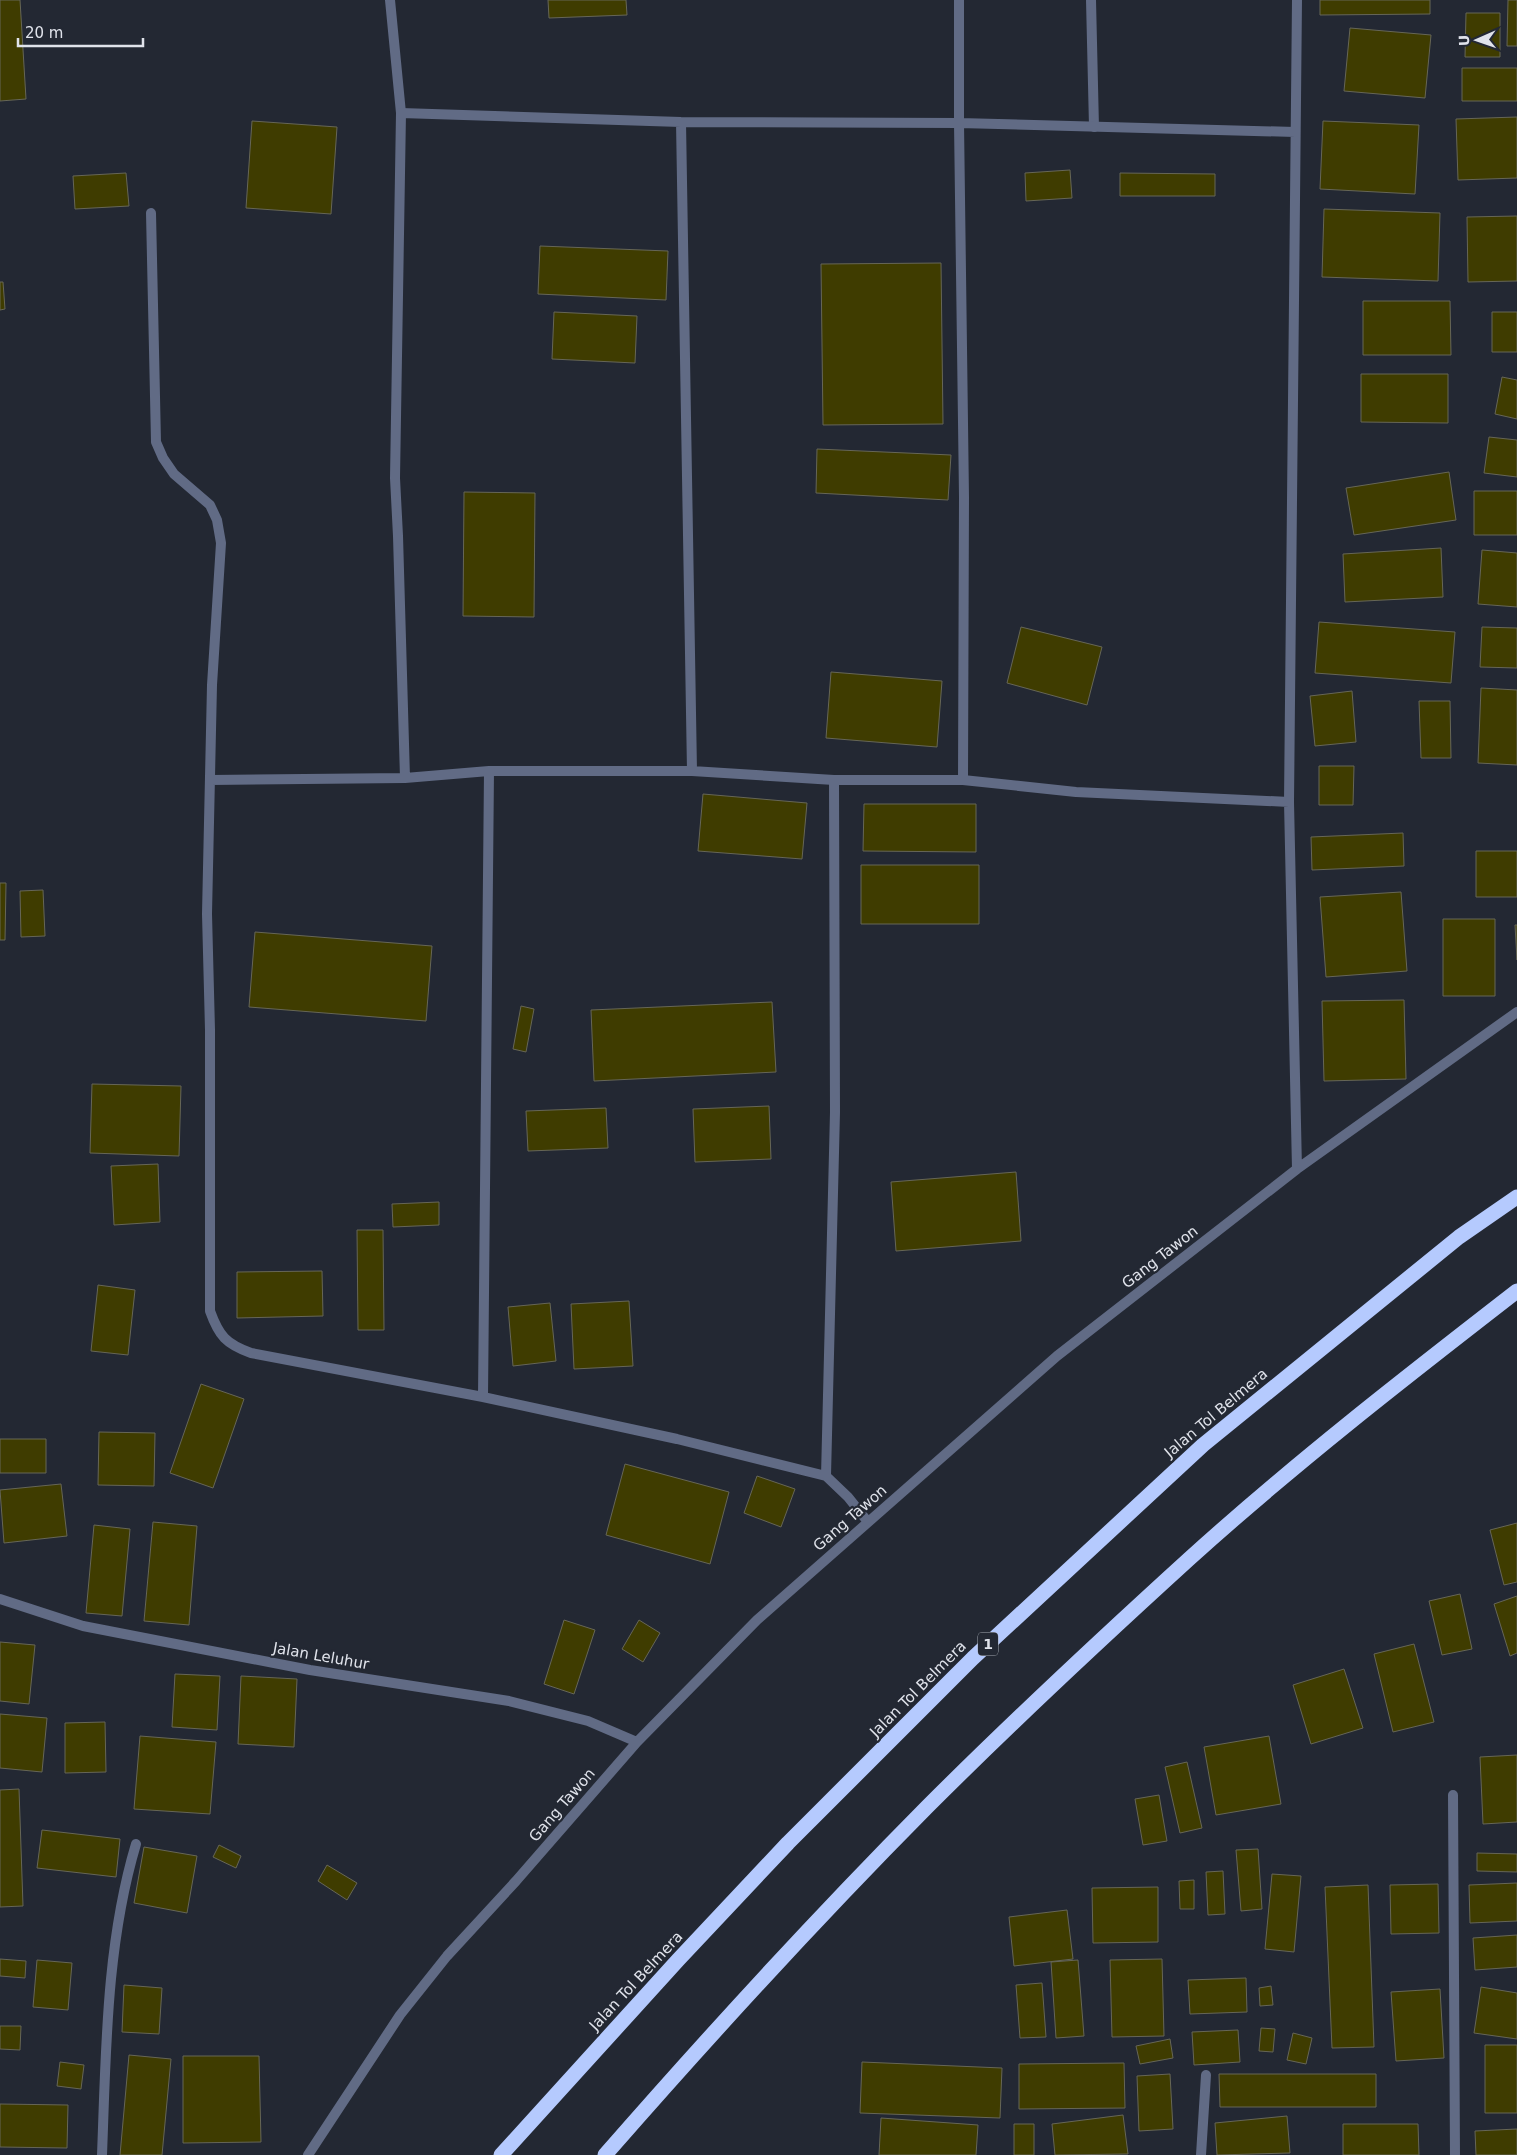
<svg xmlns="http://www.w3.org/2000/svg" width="1517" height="2155" viewBox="0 0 1517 2155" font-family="'DejaVu Sans',sans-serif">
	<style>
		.building { fill: #3f3c00; stroke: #666657 }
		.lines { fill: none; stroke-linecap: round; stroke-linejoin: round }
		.lane { stroke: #616b85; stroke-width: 10 }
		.street { stroke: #616b85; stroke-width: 10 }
		.highway { stroke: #b5cafe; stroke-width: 15 }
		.labels { text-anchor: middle; stroke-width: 4.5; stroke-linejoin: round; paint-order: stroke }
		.shield { fill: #232833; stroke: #a7abb4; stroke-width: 1 }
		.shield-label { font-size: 14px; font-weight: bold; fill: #e0e3eb }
		.street-label { font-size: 15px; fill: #e0e3eb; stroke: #232833 }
	</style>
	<rect width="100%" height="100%" fill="#232833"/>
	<!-- building -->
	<path class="building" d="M0,0H20L26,99L0,101Z
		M548,0H626L627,15L549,18Z
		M1320,0H1430V14L1320,15Z
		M1508,0H1517V46H1507Z
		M1466,13H1500V57H1465Z
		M1350,28L1431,35L1425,98L1344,91Z
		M1462,68H1517V101H1462Z
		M1517,117V178L1458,180L1456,119Z
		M252,121L337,127L331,214L246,208Z
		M1323,121L1419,125L1415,194L1320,189Z
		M1070,170L1072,198L1026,201L1025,173Z
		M126,173L129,206L75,209L73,176Z
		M1120,173L1215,174V196H1120Z
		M1324,209L1440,213L1438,281L1322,277Z
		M1517,216V281L1468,282L1467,217Z
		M540,246L668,251L666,300L538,294Z
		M941,263L943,424L823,425L821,264Z
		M0,282H3L5,309L0,310Z
		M1363,301H1450L1451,355H1363Z
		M554,312L637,316L635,363L552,359Z
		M1492,312H1517V352H1492Z
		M1361,374H1448V423L1361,422Z
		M1502,377L1517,380V419L1495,414Z
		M1489,437L1517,440V477L1484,473Z
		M817,449L951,455L948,500L816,493Z
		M1449,472L1456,520L1354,535L1346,488Z
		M1474,491H1517V535H1474Z
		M464,492L535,493L534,617L463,616Z
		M1441,548L1443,597L1345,602L1343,554Z
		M1482,550L1517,553V607L1478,604Z
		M1319,622L1455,632L1451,683L1315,673Z
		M1021,627L1102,647L1087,705L1007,683Z
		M1482,627L1517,628V668L1480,667Z
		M831,672L942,681L937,747L826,738Z
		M1481,688L1517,690V765L1478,763Z
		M1352,691L1356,742L1315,746L1310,696Z
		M1419,701H1450L1451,758H1421Z
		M1319,766H1354L1353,805H1319Z
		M703,794L807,803L802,859L698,851Z
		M864,804H976V852L863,851Z
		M1403,833L1404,866L1312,870L1311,837Z
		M1476,851H1517V897H1476Z
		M861,865H979V924H861Z
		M0,883H6L5,940H0Z
		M43,890L45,936L21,937L20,891Z
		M1401,892L1407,971L1326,977L1320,897Z
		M1443,919H1495V996H1443Z
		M1515,925H1517V960Z
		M255,932L432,946L426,1021L249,1007Z
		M1404,1000L1406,1079L1324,1081L1322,1001Z
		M772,1002L776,1072L594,1081L591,1010Z
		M521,1006L534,1009L526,1052L513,1049Z
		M92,1084L181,1086L179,1156L90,1153Z
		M769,1106L771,1159L695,1162L693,1109Z
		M606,1108L608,1148L528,1151L526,1111Z
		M158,1164L160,1222L114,1225L111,1166Z
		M1016,1172L1021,1241L896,1251L891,1182Z
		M439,1202V1225L393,1227L392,1204Z
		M357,1230H383L384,1330H358Z
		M322,1271L323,1316L237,1318V1272Z
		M98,1285L135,1290L128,1355L91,1351Z
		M629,1301L633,1366L574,1369L571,1304Z
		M550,1303L556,1361L513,1366L508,1307Z
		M201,1384L244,1399L213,1488L170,1473Z
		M99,1432L155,1433L154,1486L98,1485Z
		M0,1439H46V1473H0Z
		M625,1464L729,1492L710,1564L606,1535Z
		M757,1476L795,1489L781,1527L744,1513Z
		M61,1484L67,1536L4,1543L0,1490Z
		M153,1522L197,1526L189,1625L144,1621Z
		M1517,1523V1582L1504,1585L1490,1530Z
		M94,1525L130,1529L122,1616L86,1613Z
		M1460,1594L1472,1649L1442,1655L1429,1601Z
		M1517,1596V1653L1510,1656L1494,1604Z
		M564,1620L595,1630L574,1694L544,1684Z
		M639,1620L660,1633L643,1662L622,1649Z
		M0,1642L35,1645L29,1704L0,1701Z
		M1414,1644L1434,1722L1393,1732L1374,1654Z
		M1344,1669L1363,1728L1311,1744L1293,1685Z
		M175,1674L220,1676L217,1730L172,1727Z
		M241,1676L297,1679L294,1747L238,1744Z
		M0,1714L47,1718L42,1772L0,1768Z
		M105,1722L106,1772L65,1773V1723Z
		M140,1736L216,1742L210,1814L134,1809Z
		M1269,1736L1281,1804L1216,1815L1204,1747Z
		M1517,1755V1822L1483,1824L1480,1757Z
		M1187,1762L1202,1828L1180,1833L1165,1767Z
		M19,1789L23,1906L0,1907V1790Z
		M1159,1795L1167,1841L1143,1845L1135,1799Z
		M42,1830L120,1839L116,1877L37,1868Z
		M219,1845L241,1856L236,1868L213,1857Z
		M144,1847L197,1856L187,1913L134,1903Z
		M1258,1849L1262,1909L1241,1911L1236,1850Z
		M1477,1853L1517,1854V1872L1477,1871Z
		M327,1865L357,1883L347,1900L318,1881Z
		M1223,1871L1225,1914L1208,1915L1206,1872Z
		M1272,1874L1301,1876L1294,1952L1265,1949Z
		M1194,1880V1909H1180L1179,1881Z
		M1517,1883V1921L1470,1923L1469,1885Z
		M1438,1884L1439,1933L1391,1934L1390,1885Z
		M1368,1885L1374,2047L1332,2048L1325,1887Z
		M1158,1887V1942L1093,1943L1092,1888Z
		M1067,1910L1073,1959L1014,1966L1009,1917Z
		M1517,1935V1967L1475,1970L1473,1938Z
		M0,1959L26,1961L25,1978L0,1976Z
		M1162,1959L1164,2036L1112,2037L1110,1960Z
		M37,1960L72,1963L68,2010L33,2007Z
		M1078,1960L1084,2036L1056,2038L1051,1962Z
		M1246,1978L1247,2012L1190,2014L1188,1980Z
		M1042,1983L1046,2037L1020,2038L1016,1985Z
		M124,1985L162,1988L159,2034L122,2032Z
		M1271,1986L1273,2005L1260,2006L1259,1988Z
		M1481,1987L1517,1993V2039L1474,2033Z
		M1440,1989L1444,2058L1396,2061L1391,1992Z
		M0,2026H21L20,2050L0,2049Z
		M1261,2028L1275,2029L1273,2052L1259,2051Z
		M1238,2030L1240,2062L1194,2065L1192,2032Z
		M1293,2033L1312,2038L1306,2064L1287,2060Z
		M1170,2039L1173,2058L1140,2064L1136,2046Z
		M1485,2045H1517V2113H1485Z
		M129,2055L171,2059L162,2155H120Z
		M183,2056H259L261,2142L183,2143Z
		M60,2062L84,2065L81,2089L57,2086Z
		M862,2062L1002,2068L1000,2118L860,2113Z
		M1124,2063L1125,2108L1019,2109V2064Z
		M1170,2074L1173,2129L1139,2131L1137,2076Z
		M1219,2074H1376V2107H1220Z
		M0,2104L68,2105L67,2148L0,2147Z
		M1123,2115L1128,2154L1055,2155L1052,2124Z
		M1287,2116L1290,2153L1217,2155L1215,2123Z
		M881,2118L978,2125L976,2155H879Z
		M1014,2124H1034V2155H1014Z
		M1343,2124H1418L1419,2155H1343Z
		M1517,2129V2155H1476L1475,2131Z"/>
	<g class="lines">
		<!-- lane -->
		<path class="lane" d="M390,0L401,113
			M1091,0L1094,127"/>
		<!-- street -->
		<path class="street" d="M959,0V123L964,497L963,780
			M681,122L692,771
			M151,213L156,442L163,458L174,474L210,505L217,520L221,543L212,685L207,914L210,1030V1311C219,1336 226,1344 251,1353L483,1397
			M489,771L483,1397L677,1439L826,1476
			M210,780L405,778
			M834,780L835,1112L826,1476L848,1497L868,1522
			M1289,802L1076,792L963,780H834L692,771H489L405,778L398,536L395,478L401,113L681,122L959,123L1295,132
			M1297,1169L1289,802L1297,0
			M0,1599L83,1626L310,1670L509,1701L588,1721L637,1742
			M1453,1795L1455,2155
			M102,2155C106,2052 106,1944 136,1844
			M308,2155L400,2015L447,1956L516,1881L637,1742L757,1620L1057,1356L1297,1169L1517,1012
			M1201,2155L1206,2075"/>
		<!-- highway -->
		<path class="highway" d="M501,2155L678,1960L788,1843L973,1658L1203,1445L1459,1237L1517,1197
			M605,2155C709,2036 816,1919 927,1807C1012,1722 1100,1640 1189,1559C1294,1464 1406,1377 1517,1291"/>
	</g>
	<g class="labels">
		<!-- shield labels -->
		<rect class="shield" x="978" y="1632.5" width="20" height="23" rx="4"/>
		<g class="shield-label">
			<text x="988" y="1649">1</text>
		</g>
		<!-- street labels -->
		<g class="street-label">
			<text transform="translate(1160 1257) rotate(-38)" y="5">Gang Tawon</text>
			<text transform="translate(1216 1413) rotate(-40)" y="5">Jalan Tol Belmera</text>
			<text transform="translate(850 1518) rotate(-41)" y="5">Gang Tawon</text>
			<text transform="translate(321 1656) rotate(10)" y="5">Jalan Leluhur</text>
			<text transform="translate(918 1689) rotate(-45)" y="5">Jalan Tol Belmera</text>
			<text transform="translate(562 1805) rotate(-49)" y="5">Gang Tawon</text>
			<text transform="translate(636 1981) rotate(-47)" y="5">Jalan Tol Belmera</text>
		</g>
	</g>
	<!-- north arrow -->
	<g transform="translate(1477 40) rotate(268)" stroke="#232833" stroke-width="4" paint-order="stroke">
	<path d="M0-4L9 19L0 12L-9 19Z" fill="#e0e3eb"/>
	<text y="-8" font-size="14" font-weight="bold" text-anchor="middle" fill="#e0e3eb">U</text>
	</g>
	<!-- scale -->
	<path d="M18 38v8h125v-8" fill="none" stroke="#e0e3eb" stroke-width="2.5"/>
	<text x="25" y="38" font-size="15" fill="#e0e3eb" stroke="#232833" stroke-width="4" paint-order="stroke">20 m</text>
</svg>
